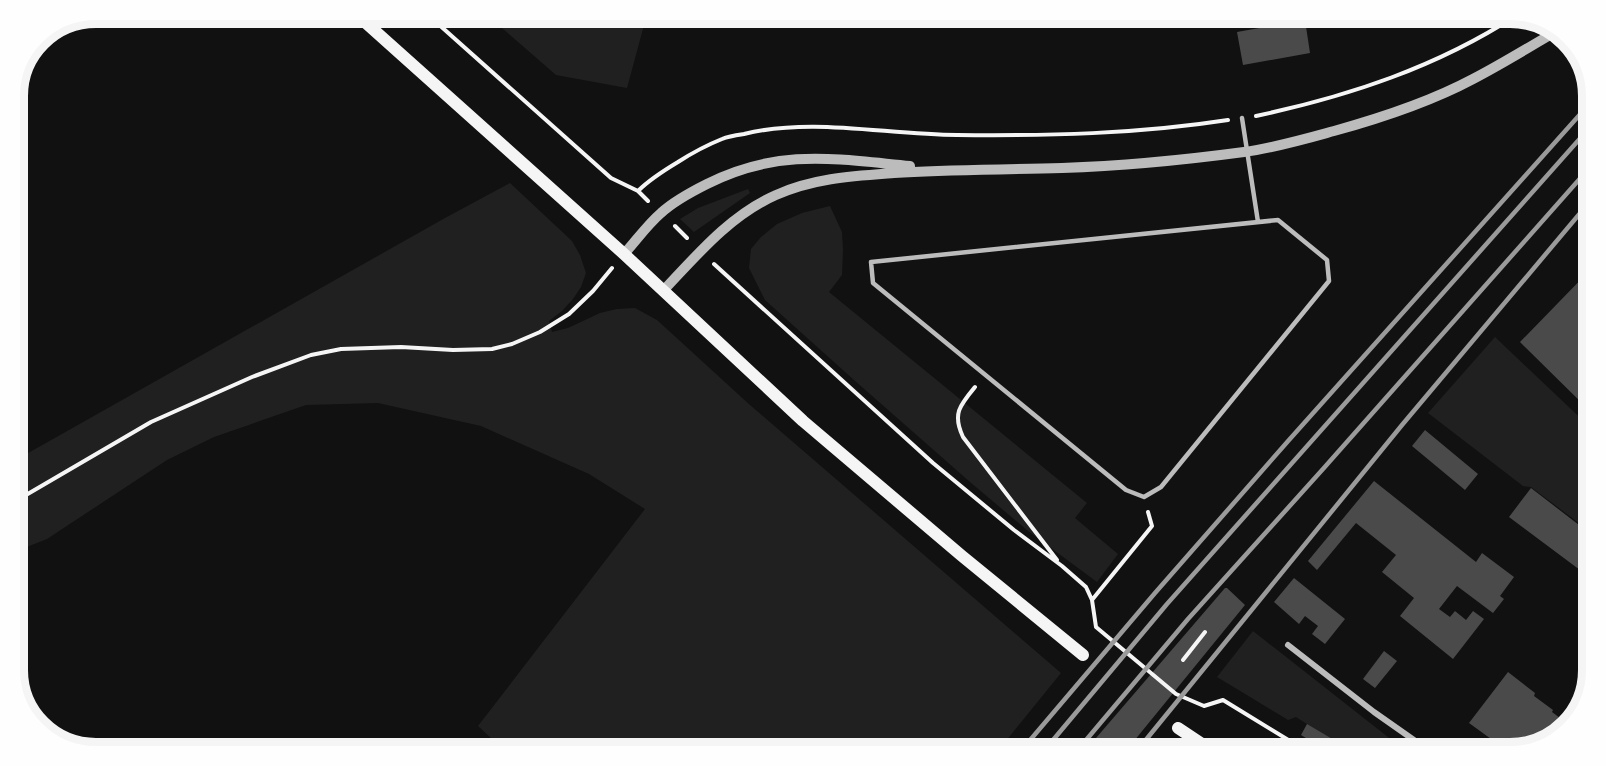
<svg xmlns="http://www.w3.org/2000/svg" width="1606" height="766" viewBox="0 0 1606 766" font-family="Lora,serif">
	<style>
		.green { fill: #202020 }
		.building { fill: #4a4a4a }
		.lines { fill: none; stroke-linecap: round; stroke-linejoin: round }
		.path { stroke: #f5f5f5; stroke-width: 4 }
		.service { stroke: #bcbcbc; stroke-width: 4.5 }
		.minor { stroke: #bcbcbc; stroke-width: 6 }
		.tertiary { stroke: #bcbcbc; stroke-width: 10 }
		.secondary { stroke: #f5f5f5; stroke-width: 12 }
		.rail { stroke: #9a9a9a; stroke-width: 4.5 }
		.rim { fill: none; stroke: #f5f5f5; stroke-width: 8 }
	</style>
	<rect width="100%" height="100%" fill="#111"/>
	<!-- green -->
	<path class="green" d="M486,14H647L627,88L556,75Z
		M510,183L572,241L580,255L586,273L581,287L573,299L562,311L549,321L552,332L568,328L600,313L617,309L635,308L657,320L750,405L1061,673L997,752H506L478,726L645,509L589,474L481,426L378,403L306,405L214,437L167,460L47,539L14,552V461L445,218Z
		M748,189L750,193L694,232L680,219L698,208Z
		M830,206L842,232L843,250L842,275L829,292L1087,503L1075,518L1118,554L1097,582L1028,531L970,482L854,380L765,300L749,268L751,249L761,237L777,224L802,213Z
		M1495,337L1592,429V533L1531,487L1523,486L1428,413Z
		M1253,631L1407,752H1344L1341,746L1296,717L1288,720L1217,677Z"/>
	<!-- building -->
	<path class="building" d="M1305,20L1310,53L1243,65L1237,32Z
		M1592,268V413L1520,342Z
		M1425,430L1478,474L1465,490L1412,446Z
		M1374,481L1476,562L1482,553L1514,577L1500,596L1504,599L1493,613L1457,586L1439,609L1450,617L1455,611L1466,620L1473,611L1484,619L1453,659L1400,616L1414,598L1382,572L1396,555L1356,523L1317,570L1308,561Z
		M1531,488L1592,535V579L1509,517Z
		M1294,578L1345,619L1325,644L1312,634L1318,626L1305,616L1299,624L1274,602Z
		M1225,588H1227L1245,605L1125,752H1084Z
		M1384,651L1397,661L1375,688L1363,679Z
		M1508,672L1535,693L1534,696L1553,710L1552,712L1568,724L1556,739L1509,752L1469,723Z
		M1307,724L1334,740L1327,751L1301,735Z"/>
	<g class="lines">
		<!-- path -->
		<path class="path" d="M427,14L611,178L638,191L648,201
			M1256,116C1349,96 1437,67 1517,15
			M638,191C650,179 663,171 678,162C692,153 707,145 722,139C729,136 737,135 744,134C814,117 886,135 957,135C1047,136 1138,134 1228,120
			M675,226L687,238
			M714,264L933,463L1014,530L1062,566L1086,587L1092,600L1096,627L1176,694L1204,706L1223,700L1308,752
			M975,387C960,405 952,414 963,437L1057,560
			M14,502L151,422L252,377L311,355L341,349L401,347L453,350L492,349L512,344L540,332L569,314L593,291L612,268
			M1092,600L1152,526L1148,512
			M1183,660L1205,632"/>
		<!-- service -->
		<path class="service" d="M1242,118L1258,222
			M1278,220L1327,260L1329,281L1161,487L1144,497L1126,490L873,283L871,262Z"/>
		<!-- minor -->
		<path class="minor" d="M1288,645L1374,712L1431,752"/>
		<!-- tertiary -->
		<path class="tertiary" d="M624,254C636,241 647,225 661,213C674,201 691,192 707,184C778,148 835,159 910,166
			M663,291C696,256 730,215 776,195C814,178 853,176 894,173C950,169 1006,170 1062,168C1123,166 1184,160 1244,152C1274,148 1305,139 1334,131C1381,118 1430,102 1473,79C1502,64 1529,47 1557,31"/>
		<!-- secondary -->
		<path class="secondary" d="M356,14L624,254L803,421L962,556L1083,655
			M1178,728L1214,752"/>
		<!-- rail -->
		<path class="rail" d="M1020,752L1155,593L1289,440L1592,101
			M1043,752L1167,604L1592,125
			M1076,752L1188,619L1323,469L1592,165
			M1136,752L1402,425L1592,199"/>
	</g>
	<!-- crop -->
	<path d="M0 0H1606V766H0ZM96 24H1510A72 72 0 0 1 1582 96V670A72 72 0 0 1 1510 742H96A72 72 0 0 1 24 670V96A72 72 0 0 1 96 24Z" fill="#fefefe" fill-rule="evenodd"/>
	<path class="rim" d="M96 24H1510A72 72 0 0 1 1582 96V670A72 72 0 0 1 1510 742H96A72 72 0 0 1 24 670V96A72 72 0 0 1 96 24Z"/>
</svg>
